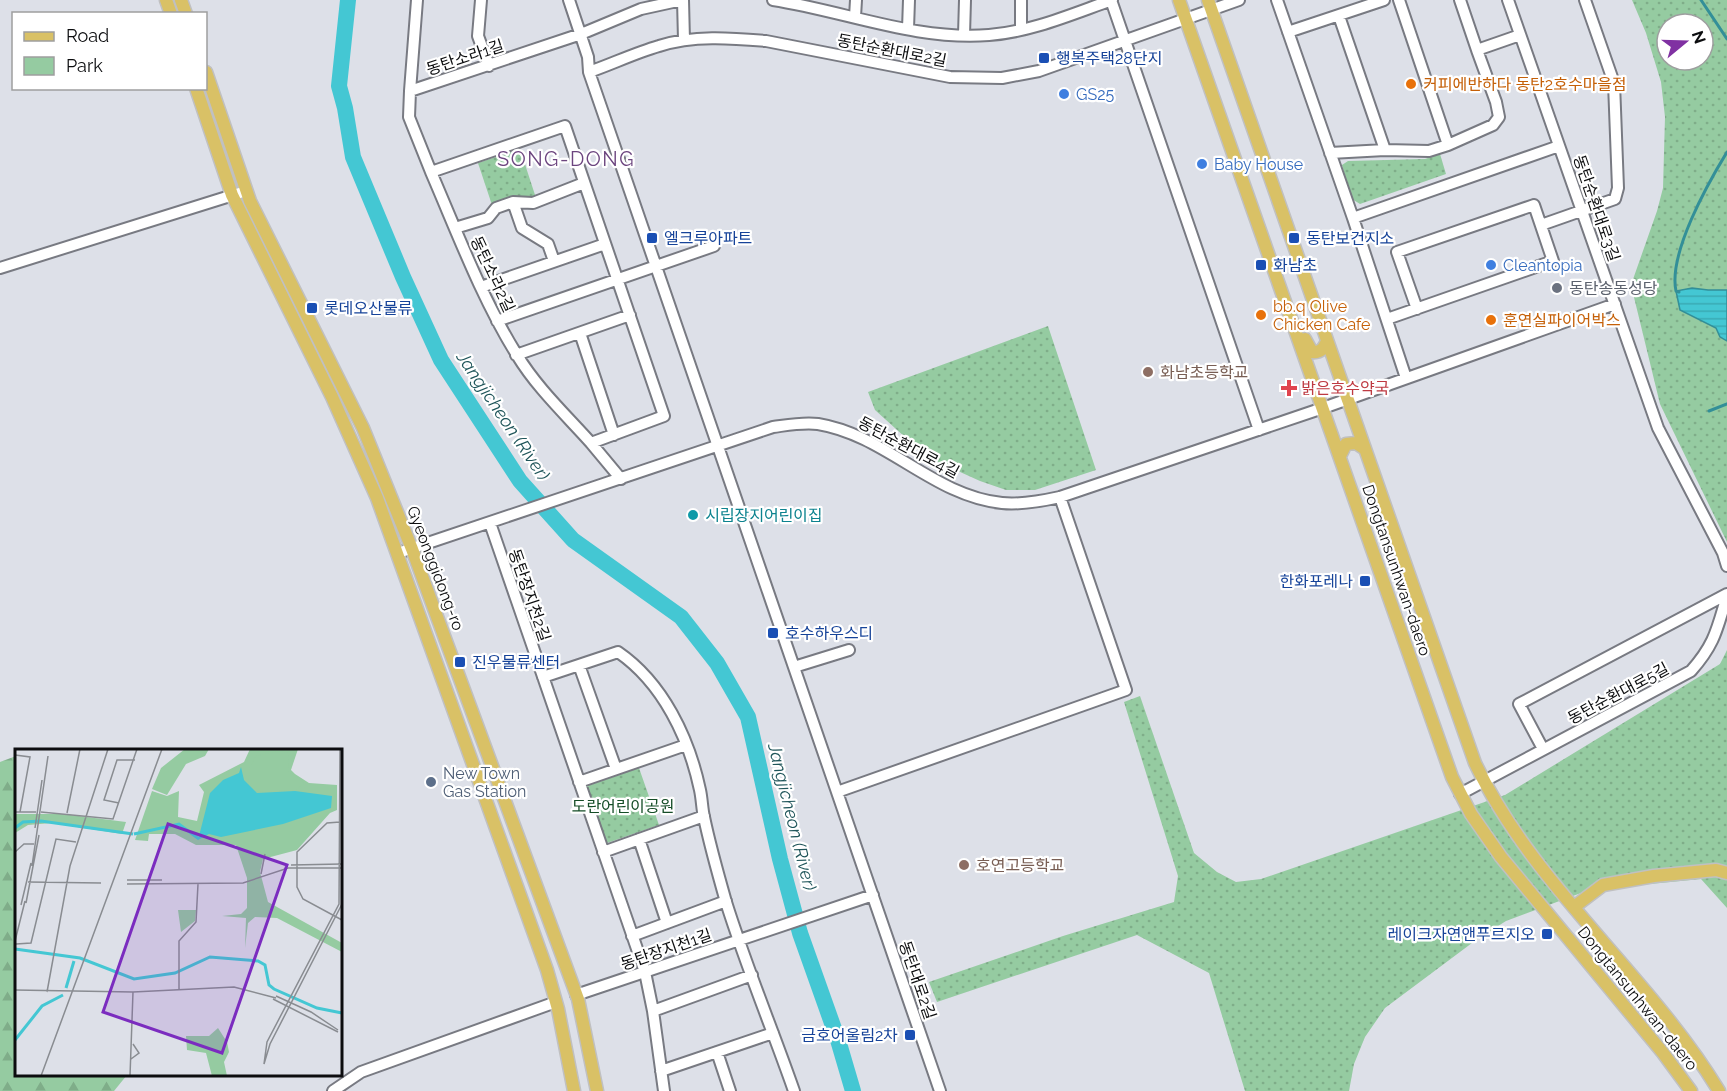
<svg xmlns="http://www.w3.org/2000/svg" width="1727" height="1091" viewBox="0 0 1727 1091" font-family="Raleway,'Noto Sans KR',sans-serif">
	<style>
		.green { fill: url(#green-dots); fill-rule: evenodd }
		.forest { fill: url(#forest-firs) }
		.water { fill: url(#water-rules); stroke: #338f98; stroke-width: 1.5 }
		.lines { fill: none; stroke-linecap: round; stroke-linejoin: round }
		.stream { stroke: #338f98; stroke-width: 3 }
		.river { stroke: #44c7d3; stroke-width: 16 }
		.minor-casing { stroke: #787a82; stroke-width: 14 }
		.major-casing { stroke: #c0c0c1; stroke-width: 15 }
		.minor { stroke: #fff; stroke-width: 10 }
		.major { stroke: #d9c166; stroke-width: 12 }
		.transit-dot { fill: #1a4fb4; stroke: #fff; stroke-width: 2 }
		.food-dot { fill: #e8710a; stroke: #fff; stroke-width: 2 }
		.shop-dot { fill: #3f7fe0; stroke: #fff; stroke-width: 2 }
		.worship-dot { fill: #6b7280; stroke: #fff; stroke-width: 2 }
		.education-dot { fill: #8d6e63; stroke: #fff; stroke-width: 2 }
		.health-dot { fill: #e0444e; stroke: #fff; stroke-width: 2 }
		.culture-dot { fill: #0f9aa8; stroke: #fff; stroke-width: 2 }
		.service-dot { fill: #5c6f8a; stroke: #fff; stroke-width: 2 }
		.labels { text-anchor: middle; stroke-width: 4.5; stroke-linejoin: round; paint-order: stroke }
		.street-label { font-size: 16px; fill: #0c0d0f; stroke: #fff }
		.transit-label { font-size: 16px; fill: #164399; stroke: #fff; text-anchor: start }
		.food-label { font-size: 16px; fill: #c56008; stroke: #fff; text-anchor: start }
		.shop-label { font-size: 16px; fill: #366cbe; stroke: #fff; text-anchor: start }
		.worship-label { font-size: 16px; fill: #5b616d; stroke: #fff; text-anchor: start }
		.education-label { font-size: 16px; fill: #785e54; stroke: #fff; text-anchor: start }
		.health-label { font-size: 16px; fill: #be3a42; stroke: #fff; text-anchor: start }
		.culture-label { font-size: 16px; fill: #0d838f; stroke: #fff; text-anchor: start }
		.service-label { font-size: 16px; fill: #4e5e75; stroke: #fff; text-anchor: start }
		.park-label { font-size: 16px; fill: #154d27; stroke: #fff }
		.water-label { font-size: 18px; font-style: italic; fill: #1f555a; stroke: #fff }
		.quarter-label { font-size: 20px; letter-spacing: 1.5px; fill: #6c457f; stroke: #fff }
		.inset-river { fill: none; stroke: #44c7d3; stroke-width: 3 }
		.inset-road { fill: none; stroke: #898c91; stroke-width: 1.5 }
		.view { fill: #7b2cbf; fill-opacity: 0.15; stroke: #7b2cbf; stroke-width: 3 }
		.inset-edge { fill: none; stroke: #0c0d0f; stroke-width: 3 }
	</style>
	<defs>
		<pattern id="green-dots" width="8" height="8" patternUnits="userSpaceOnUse" patternTransform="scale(1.5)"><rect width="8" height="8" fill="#95cba1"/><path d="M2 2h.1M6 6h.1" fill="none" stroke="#7fad89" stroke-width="1.8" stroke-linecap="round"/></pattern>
		<pattern id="forest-firs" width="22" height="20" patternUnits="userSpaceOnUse" patternTransform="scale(1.5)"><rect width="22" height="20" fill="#95cba1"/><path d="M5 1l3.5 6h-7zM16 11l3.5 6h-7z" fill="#7fad89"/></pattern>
		<pattern id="water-rules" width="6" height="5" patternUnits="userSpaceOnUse" patternTransform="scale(1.5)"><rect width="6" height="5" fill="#44c7d3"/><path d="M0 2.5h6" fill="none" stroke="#3aaab4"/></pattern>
	</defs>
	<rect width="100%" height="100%" fill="#dde0e8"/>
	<!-- green -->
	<path class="green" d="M1632,0H1727V542L1660,404L1631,285L1657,211L1663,188L1665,117L1661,82L1646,33ZM1667,24H1703V60H1667Z
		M520,149L536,198L492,205L478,163Z
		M1440,154L1446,174L1360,204L1352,199L1342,165L1348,161L1425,159Z
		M1048,326L1096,470L1035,490H1006L980,481L927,457L875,410L868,392Z
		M1727,650V908L1701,879L1589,890L1506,921L1476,940L1385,1008L1365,1037L1354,1064L1349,1091H1245L1209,973L1137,935L937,1002L929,982L1063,936L1174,902L1178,876L1124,702L1140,696L1194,853L1217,872L1236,882L1261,879L1505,795L1720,664Z
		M639,768L659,825L607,843L587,786Z"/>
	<!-- forest -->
	<path class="forest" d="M16,756V1074L127,1075L114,1091H0V762Z"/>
	<!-- water -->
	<path class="water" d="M1692,288L1708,290H1727V341L1720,337L1716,328L1680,310L1676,291Z"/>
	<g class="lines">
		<!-- stream -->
		<path class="stream" d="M1701,0L1727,39
			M1679,292L1676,291C1668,254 1708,183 1727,152
			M1709,411L1727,404"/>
		<!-- river -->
		<path class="river" d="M348,0L339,86L345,108L353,157L403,277L441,360L520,481L573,540L681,617L717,663L748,717L780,859L800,933L838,1040L853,1091"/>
		<!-- minor casing -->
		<g class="minor-casing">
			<path id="minor" d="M417,0L410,91L581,34L641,9L682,0
				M481,0L478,36L489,66
				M569,0L588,57L589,72L940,1091
				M683,0L684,40
				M773,0C845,11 916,41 989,35C1031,32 1072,14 1112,0
				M1111,0L1259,430
				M1277,0L1353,218L1559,146
				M1460,0L1477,50L1520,35
				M1508,0L1658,428L1723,553L1727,566
				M1339,16L1385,150L1429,151L1448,145L1399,0
				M855,17L856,0
				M908,29L909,0
				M1021,30V0
				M1288,32L1384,0
				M964,35L965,0
				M589,72C612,64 635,53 659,46C693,35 731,38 766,41L950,77L1002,78L1039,71L1239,0
				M410,91L409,117L431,172
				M565,126L664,416L591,443C566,415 537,388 517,355C482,299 457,232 431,172Z
				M1448,145L1493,125L1499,117L1496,102L1477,50
				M1330,153L1385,150
				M513,202L522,228L548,244L554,261
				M1353,218L1406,378
				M1541,225L1615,199L1618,188L1614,83L1585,0
				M455,228L488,218L496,208L513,202L533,203L584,183
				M0,268L246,191
				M481,287L605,244
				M1387,319C1442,300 1498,280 1553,261L1534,205L1397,252L1417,309
				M497,321L714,246
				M580,333L614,435
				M516,355L630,315
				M591,443L621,479
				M490,523L645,972L653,1011L664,1091
				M398,553L773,427C788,425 803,422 818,424C886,435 933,496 1002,503C1021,505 1042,501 1060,497L1323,408L1615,304
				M579,665L616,769
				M794,667L849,650
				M543,677L618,652C663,683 689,738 700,790C702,799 702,809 704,817C710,846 718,874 726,902C746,966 772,1028 794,1091
				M1543,749L1519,704L1727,594
				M579,782L686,745
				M837,792L1126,690L1060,497
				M1460,794L1691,671C1715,644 1717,629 1727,596
				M639,839L667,923
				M603,852L704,816
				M632,936L726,901
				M576,995L873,895
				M653,1011L752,975
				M717,1052L730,1091
				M661,1071L773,1033
				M333,1091L361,1072L556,1002"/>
		</g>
		<!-- major casing -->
		<g class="major-casing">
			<path id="major" d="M166,0L171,14
				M181,0L186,14
				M1179,0L1452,777L1471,814L1501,857L1663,1053L1691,1091
				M1208,0L1475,763C1534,887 1648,974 1719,1091
				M206,72L250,201L363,428L412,549L578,999L597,1091
				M196,88L232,195L332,397L377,498L547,970L558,1009L574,1091
				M1305,339L1312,352C1321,353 1324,348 1327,341
				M1340,456L1346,444L1356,443L1365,449
				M1574,907L1603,885L1654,876L1716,870L1727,873"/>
		</g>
		<!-- minor -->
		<use href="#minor" class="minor"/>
		<!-- major -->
		<use href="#major" class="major"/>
	</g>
	<!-- markers -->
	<g class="transit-dot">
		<rect x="1038" y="52" width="12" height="12" rx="3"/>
		<rect x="646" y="232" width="12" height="12" rx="3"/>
		<rect x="1288" y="232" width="12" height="12" rx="3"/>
		<rect x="1255" y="259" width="12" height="12" rx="3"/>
		<rect x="306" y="302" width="12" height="12" rx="3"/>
		<rect x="1359" y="575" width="12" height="12" rx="3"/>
		<rect x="767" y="627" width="12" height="12" rx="3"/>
		<rect x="454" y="656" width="12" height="12" rx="3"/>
		<rect x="1541" y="928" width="12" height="12" rx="3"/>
		<rect x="904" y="1029" width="12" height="12" rx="3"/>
	</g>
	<g class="food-dot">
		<circle cx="1411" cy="84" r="6"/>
		<circle cx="1261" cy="315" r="6"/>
		<circle cx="1491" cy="320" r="6"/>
	</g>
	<g class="shop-dot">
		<circle cx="1064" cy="94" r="6"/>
		<circle cx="1202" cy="164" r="6"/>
		<circle cx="1491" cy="265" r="6"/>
	</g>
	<circle class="worship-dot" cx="1557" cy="288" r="6"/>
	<g class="education-dot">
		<circle cx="1148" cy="372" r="6"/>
		<circle cx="964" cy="865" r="6"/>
	</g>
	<path class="health-dot" d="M1286 379h6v6h6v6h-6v6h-6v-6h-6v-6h6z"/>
	<circle class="culture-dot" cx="693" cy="515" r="6"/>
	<circle class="service-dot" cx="431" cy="782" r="6"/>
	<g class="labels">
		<!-- street labels -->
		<g class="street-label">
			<text transform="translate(892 50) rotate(11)" y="6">동탄순환대로2길</text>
			<text transform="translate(465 57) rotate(-18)" y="6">동탄소라1길</text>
			<text transform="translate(1597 208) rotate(71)" y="6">동탄순환대로3길</text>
			<text transform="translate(493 274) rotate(65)" y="6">동탄소라2길</text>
			<text transform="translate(909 447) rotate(28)" y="6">동탄순환대로4길</text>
			<text transform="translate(436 568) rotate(69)" y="6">Gyeonggidong-ro</text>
			<text transform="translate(1397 570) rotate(71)" y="6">Dongtansunhwan-daero</text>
			<text transform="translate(530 595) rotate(71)" y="6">동탄장지천2길</text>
			<text transform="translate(1618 693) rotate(-28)" y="6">동탄순환대로5길</text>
			<text transform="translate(666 949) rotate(-19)" y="6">동탄장지천1길</text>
			<text transform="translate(918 980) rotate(71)" y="6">동탄대로2길</text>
			<text transform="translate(1638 998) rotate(51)" y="6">Dongtansunhwan-daero</text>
		</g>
		<!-- transit labels -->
		<g class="transit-label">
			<text x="1056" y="64">행복주택28단지</text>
			<text x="664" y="244">엘크루아파트</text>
			<text x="1306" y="244">동탄보건지소</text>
			<text x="1273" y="271">화남초</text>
			<text x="324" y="314">롯데오산물류</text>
			<text x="1353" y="587" text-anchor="end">한화포레나</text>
			<text x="785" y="639">호수하우스디</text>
			<text x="472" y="668">진우물류센터</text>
			<text x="1535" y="940" text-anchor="end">레이크자연앤푸르지오</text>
			<text x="898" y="1041" text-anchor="end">금호어울림2차</text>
		</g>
		<!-- food labels -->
		<g class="food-label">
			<text x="1423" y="90">커피에반하다 동탄2호수마을점</text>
			<text x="1273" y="312">bb.q Olive<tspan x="1273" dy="18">Chicken Cafe</tspan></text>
			<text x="1503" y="326">훈연실파이어박스</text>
		</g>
		<!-- shop labels -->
		<g class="shop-label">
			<text x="1076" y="100">GS25</text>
			<text x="1214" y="170">Baby House</text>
			<text x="1503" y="271">Cleantopia</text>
		</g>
		<!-- worship labels -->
		<g class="worship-label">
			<text x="1569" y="294">동탄송동성당</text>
		</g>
		<!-- education labels -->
		<g class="education-label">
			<text x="1160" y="378">화남초등학교</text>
			<text x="976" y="871">호연고등학교</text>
		</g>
		<!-- health labels -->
		<g class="health-label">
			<text x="1301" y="394">밝은호수약국</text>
		</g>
		<!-- culture labels -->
		<g class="culture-label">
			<text x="705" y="521">시립장지어린이집</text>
		</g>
		<!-- service labels -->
		<g class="service-label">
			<text x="443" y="779">New Town<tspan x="443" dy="18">Gas Station</tspan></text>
		</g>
		<!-- park labels -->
		<g class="park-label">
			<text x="623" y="812">도란어린이공원</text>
		</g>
		<!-- water labels -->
		<g class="water-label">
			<text transform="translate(503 416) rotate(56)" y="6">Jangjicheon (River)</text>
			<text transform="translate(792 817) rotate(76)" y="6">Jangjicheon (River)</text>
		</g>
		<!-- quarter labels -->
		<g class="quarter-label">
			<text x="566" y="166">SONG-DONG</text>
		</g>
	</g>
	<!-- overview -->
	<g transform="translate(15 749)">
		<rect width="327" height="327" fill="#dde0e8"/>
		<path d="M235,0H283L276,21L280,25L294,34L322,36V61L315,64L282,101L248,110L245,123L253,153L327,194V203L262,169L240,168L233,174L230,199L231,169L207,167L226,165L232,159V129L221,96H181L160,85H134L133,92L120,91L137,42L152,47L164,42L163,68L182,72L189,43L184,36L229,13ZM0,65H48L111,73L107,85L37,74L13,76L0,84ZM163,161H181L180,172L166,183Z" fill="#95cba1"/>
		<path d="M170,0H194L190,7L171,15L152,46L137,40L146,19ZM263,2L273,4L274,23L289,34L281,41L241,43L233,36L235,18L241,7ZM203,279L212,293L214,303L209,313L212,327H197L191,304L172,301L171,287H194Z" fill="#95cba1"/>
		<path d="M226,18L229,31L242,44L280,42L317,47L316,59L268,75L206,88L194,85L183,91L195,44L208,31L224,24Z" fill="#44c7d3"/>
		<path class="inset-river" d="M0,79L8,73L26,72L118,85M119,85L164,75L184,90M0,200L65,209L119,230L160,224L195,208L243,212L250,216L254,236L259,240L302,259L327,264M51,239L59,212M0,291L27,257L48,246"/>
		<path class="inset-road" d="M325,0L324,155L252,293L249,315L255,295L327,155M0,6L15,8L5,63M104,54L89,51L102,11H120M0,63H21M26,63L98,70L122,0M52,64L65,0M325,73L312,74L282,103V138L288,150L327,171M20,79L27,31M0,103L9,95H19M276,116L327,115M17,117L33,7M246,125L250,105M112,131H147M13,133L86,134M112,135L228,134L273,119H327M11,154L24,86M6,156L16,114M0,192L10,152M1,195L16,194L41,90L61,93M164,240V192L181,173L183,135M0,241L118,243L219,238L261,249M32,243L55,117L93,0M261,247L296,263L323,281M258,250L323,283M116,310L124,304L118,295M26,327L147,0M115,327L118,243"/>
		<path class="view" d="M153,75L272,116L207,304L88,263Z"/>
		<rect width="327" height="327" class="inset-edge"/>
	</g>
	<!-- legend -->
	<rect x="12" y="12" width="195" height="78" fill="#ffffff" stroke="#9e9e9f" stroke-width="1.5"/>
	<rect x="24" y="32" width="30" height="9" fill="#d9c166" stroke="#9e9e9f" stroke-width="1.5"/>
	<text x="66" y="42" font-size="18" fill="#0c0d0f">Road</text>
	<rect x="24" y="57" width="30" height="18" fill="#95cba1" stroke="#9e9e9f" stroke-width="1.5"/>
	<text x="66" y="72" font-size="18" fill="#0c0d0f">Park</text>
	<!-- north arrow -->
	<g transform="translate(1685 42) rotate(71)"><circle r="28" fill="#ffffff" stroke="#9e9e9f" stroke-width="1.5"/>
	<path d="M0-4.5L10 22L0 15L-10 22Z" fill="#8031a2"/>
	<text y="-9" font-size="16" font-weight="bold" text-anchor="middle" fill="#0c0d0f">N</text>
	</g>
</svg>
